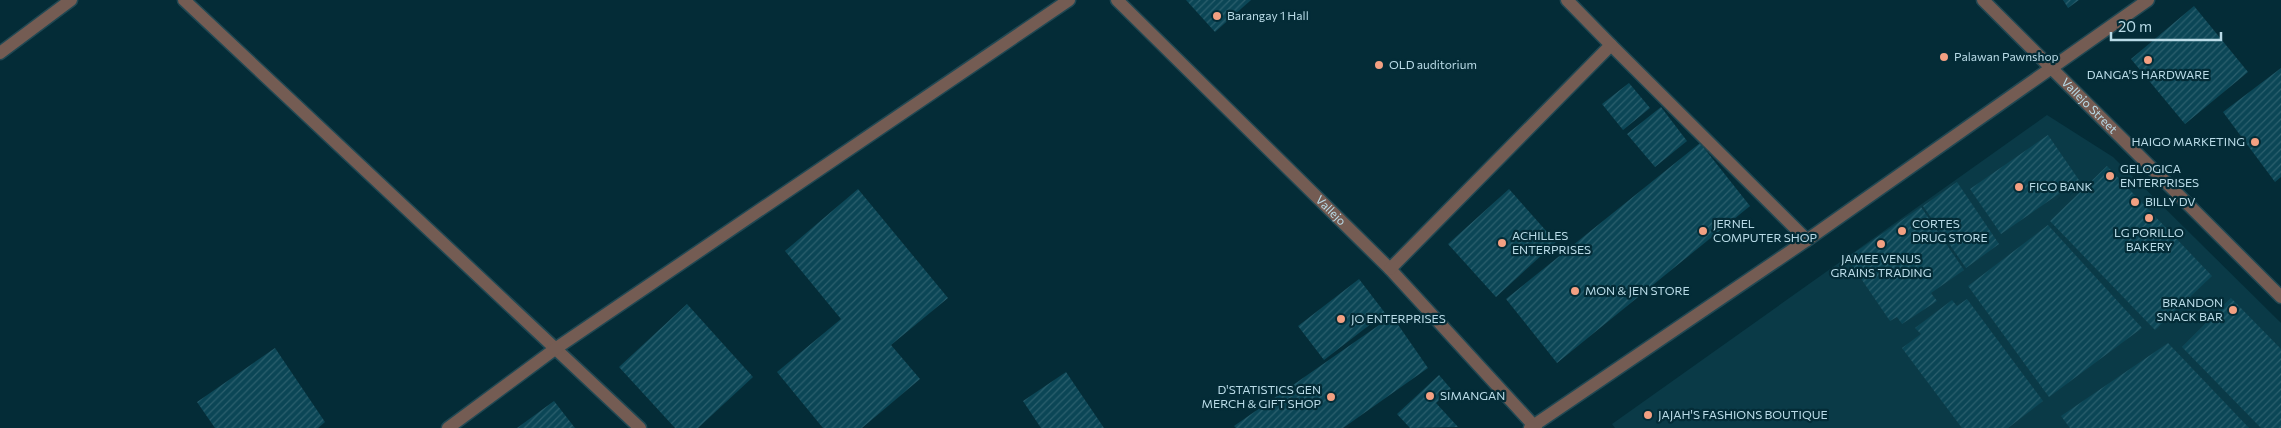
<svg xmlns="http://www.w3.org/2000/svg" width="2281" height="428" viewBox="0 0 2281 428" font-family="Commissioner,sans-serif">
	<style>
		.built { fill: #0a3a47 }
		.building { fill: url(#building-hatch) }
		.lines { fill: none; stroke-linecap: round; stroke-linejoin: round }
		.minor-casing { stroke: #214853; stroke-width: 15 }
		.minor { stroke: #745c53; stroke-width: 12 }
		.poi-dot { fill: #f3a082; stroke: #042c37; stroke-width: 2 }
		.labels { text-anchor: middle; stroke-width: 4.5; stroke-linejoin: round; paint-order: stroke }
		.poi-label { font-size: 12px; fill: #b9dbe7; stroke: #042c37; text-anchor: start }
		.street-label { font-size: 12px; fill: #b9dbe7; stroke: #042c37 }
	</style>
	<defs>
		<pattern id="building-hatch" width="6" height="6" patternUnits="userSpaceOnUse" patternTransform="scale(1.25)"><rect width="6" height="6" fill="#0b4656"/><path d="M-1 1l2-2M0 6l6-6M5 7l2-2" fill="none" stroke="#2c606e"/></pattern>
	</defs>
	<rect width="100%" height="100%" fill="#042c37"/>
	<!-- built -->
	<path class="built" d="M2047,115L2113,157L2281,323V428H1615L1612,424Z"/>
	<!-- building -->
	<path class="building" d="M1186,0H1251L1215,32Z
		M2063,0H2079L2068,8Z
		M2194,6L2248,72L2185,124L2131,59Z
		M2281,68V177L2275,182L2223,112Z
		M1629,83L1650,108L1623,130L1602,104Z
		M1661,107L1687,141L1655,167L1627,134Z
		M2048,135L2079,180L2001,234L1970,189Z
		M1700,143L1750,206L1557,363L1506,299Z
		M2107,166L2212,276L2155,330L2050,221Z
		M1957,182L1999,244L1966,268L1923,206Z
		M858,189L948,298L891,345L920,379L862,428H823L777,372L841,319L785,251Z
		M1509,189L1556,242L1496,297L1448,244Z
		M1921,207L1964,270L1931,293L1937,301L1902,324L1897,317L1890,321L1847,258Z
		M2048,225L2142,328L2049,397L1968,286Z
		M1359,279L1385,313L1324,360L1298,326Z
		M2231,298L2281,349V428H2261L2182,347Z
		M1967,299L2043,401L2008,428H1962L1902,348L1921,334L1915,328L1952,300L1957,306Z
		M687,304L753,377L698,428H675L619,367Z
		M1392,316L1428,368L1343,428H1236L1234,426Z
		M2168,343L2249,428H2070L2061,416Z
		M275,348L325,422L318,428H215L197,402Z
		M1066,372L1104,428H1041L1023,401Z
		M1439,375L1451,389L1436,403L1458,427L1410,428L1397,414Z
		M554,401L575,428H517Z"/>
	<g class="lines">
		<!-- minor casing -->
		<g class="minor-casing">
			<g id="minor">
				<path d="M184,0L640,428"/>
				<path id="s1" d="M1117,0L1390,269L1536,428"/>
				<path id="s2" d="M1983,0L2281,297"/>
				<path d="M1611,45L1807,240"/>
				<path d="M0,53L71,0"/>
				<path d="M1390,269L1611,45L1567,0"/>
				<path d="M448,428L555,349L1069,0"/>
				<path d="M1530,428L1807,240L2148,0"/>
			</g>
		</g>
		<!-- minor -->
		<use href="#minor" class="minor"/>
	</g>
	<!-- markers -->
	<g class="poi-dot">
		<circle cx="1217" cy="16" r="5"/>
		<circle cx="1944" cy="57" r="5"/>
		<circle cx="2148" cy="60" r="5"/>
		<circle cx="1379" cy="65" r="5"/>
		<circle cx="2255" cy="142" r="5"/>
		<circle cx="2110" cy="176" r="5"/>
		<circle cx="2019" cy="187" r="5"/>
		<circle cx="2135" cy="202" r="5"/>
		<circle cx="2149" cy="218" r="5"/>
		<circle cx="1703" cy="231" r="5"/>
		<circle cx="1902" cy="231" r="5"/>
		<circle cx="1502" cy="243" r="5"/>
		<circle cx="1881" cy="244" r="5"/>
		<circle cx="1575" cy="291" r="5"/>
		<circle cx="2233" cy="310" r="5"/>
		<circle cx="1341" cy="319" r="5"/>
		<circle cx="1430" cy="396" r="5"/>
		<circle cx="1331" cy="397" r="5"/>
		<circle cx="1648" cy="415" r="5"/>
	</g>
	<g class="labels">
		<!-- poi labels -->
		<g class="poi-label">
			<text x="1227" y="20">Barangay 1 Hall</text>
			<text x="1954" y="61">Palawan Pawnshop</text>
			<text x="1389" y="69">OLD auditorium</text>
			<text x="2148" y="79" text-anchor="middle">DANGA'S HARDWARE</text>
			<text x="2245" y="146" text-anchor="end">HAIGO MARKETING</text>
			<text x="2120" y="173">GELOGICA<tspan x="2120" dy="14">ENTERPRISES</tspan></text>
			<text x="2029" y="191">FICO BANK</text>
			<text x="2145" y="206">BILLY DV</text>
			<text x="1713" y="228">JERNEL<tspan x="1713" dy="14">COMPUTER SHOP</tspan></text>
			<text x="1912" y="228">CORTES<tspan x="1912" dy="14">DRUG STORE</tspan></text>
			<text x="2149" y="237" text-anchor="middle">LG PORILLO<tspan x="2149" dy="14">BAKERY</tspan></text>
			<text x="1512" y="240">ACHILLES<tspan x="1512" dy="14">ENTERPRISES</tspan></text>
			<text x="1881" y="263" text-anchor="middle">JAMEE VENUS<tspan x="1881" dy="14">GRAINS TRADING</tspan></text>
			<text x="1585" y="295">MON &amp; JEN STORE</text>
			<text x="2223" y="307" text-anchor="end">BRANDON<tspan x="2223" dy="14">SNACK BAR</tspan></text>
			<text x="1351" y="323">JO ENTERPRISES</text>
			<text x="1321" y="394" text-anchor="end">D'STATISTICS GEN<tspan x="1321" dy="14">MERCH &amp; GIFT SHOP</tspan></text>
			<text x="1440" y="400">SIMANGAN</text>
			<text x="1658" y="419">JAJAH'S FASHIONS BOUTIQUE</text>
		</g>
		<!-- street labels -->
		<g class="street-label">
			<text dy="4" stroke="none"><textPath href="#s2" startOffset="150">Vallejo Street</textPath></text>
			<text dy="4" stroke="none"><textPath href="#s1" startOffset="300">Vallejo</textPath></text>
		</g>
	</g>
	<!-- scale -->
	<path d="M2111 32v8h110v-8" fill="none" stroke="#b9dbe7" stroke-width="2.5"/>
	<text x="2118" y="32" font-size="15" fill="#b9dbe7" stroke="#042c37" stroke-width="4" paint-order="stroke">20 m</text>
</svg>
